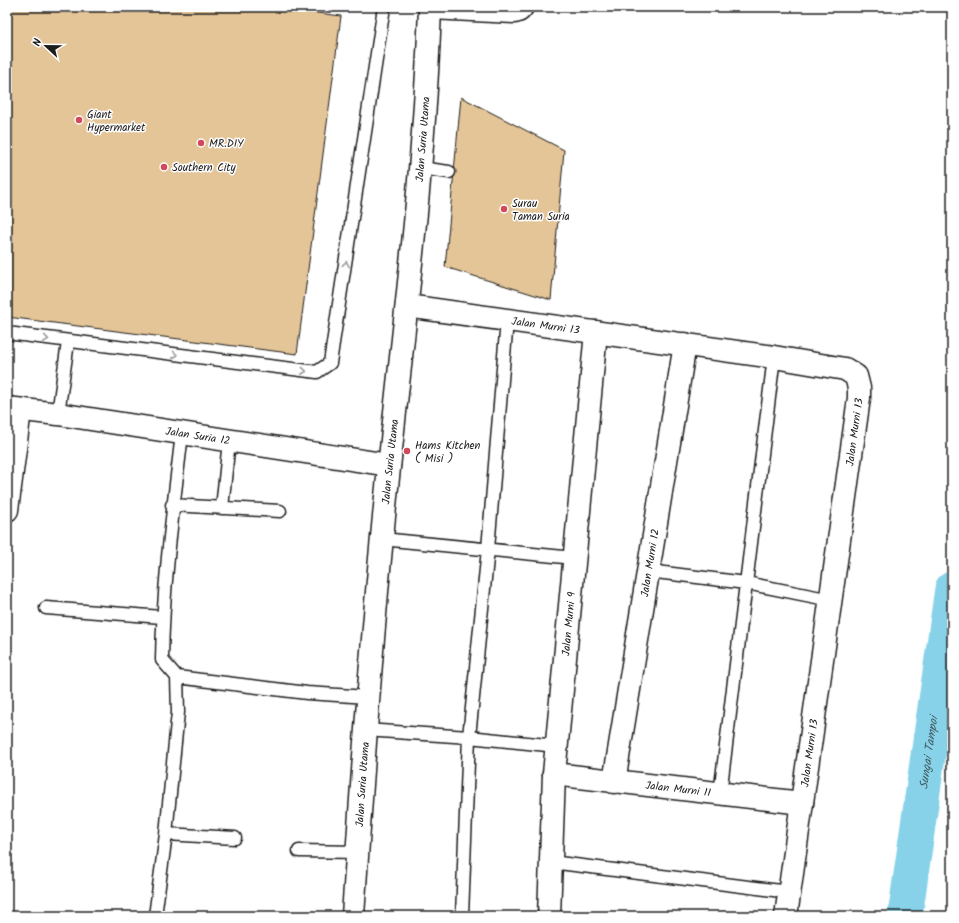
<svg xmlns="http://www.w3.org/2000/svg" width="959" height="923" viewBox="0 0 959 923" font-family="Kalam,sans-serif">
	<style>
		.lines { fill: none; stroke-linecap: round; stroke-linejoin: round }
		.river { stroke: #87d2e8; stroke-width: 35 }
		.building { fill: #e4c597; stroke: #1c1c1c }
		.service-casing { stroke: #1c1c1c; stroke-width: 15 }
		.minor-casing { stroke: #1c1c1c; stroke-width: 25 }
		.secondary-casing { stroke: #1c1c1c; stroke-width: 25 }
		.service { stroke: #fff; stroke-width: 12 }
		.minor { stroke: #fff; stroke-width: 22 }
		.secondary { stroke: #fff; stroke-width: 22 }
		.oneway { stroke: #999 }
		.poi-dot { fill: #d1495b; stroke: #fff; stroke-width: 1.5 }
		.labels { text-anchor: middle; stroke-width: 3; stroke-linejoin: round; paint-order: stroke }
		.poi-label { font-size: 11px; fill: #1c1c1c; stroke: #fff; text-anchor: start }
		.street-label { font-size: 11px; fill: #1c1c1c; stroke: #fff }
		.water-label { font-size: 12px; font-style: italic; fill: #415c63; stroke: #fff }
	</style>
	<rect width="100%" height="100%" fill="#fff"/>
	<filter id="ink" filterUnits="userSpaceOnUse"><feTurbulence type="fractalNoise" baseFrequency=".025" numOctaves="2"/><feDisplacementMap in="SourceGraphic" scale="8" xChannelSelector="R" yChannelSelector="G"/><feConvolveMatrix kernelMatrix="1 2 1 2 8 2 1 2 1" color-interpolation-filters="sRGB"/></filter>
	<g filter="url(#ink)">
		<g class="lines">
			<!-- river -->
			<path class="river" id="s1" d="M905,916L952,589"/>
		</g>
		<!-- building -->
		<path class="building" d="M7,7H270L341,16L297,354L7,317Z
			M461,97L564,150L551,300L445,267Z"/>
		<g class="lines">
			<!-- service casing -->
			<g class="service-casing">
				<path id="service" d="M430,13L514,17C521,16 524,14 528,7
					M420,168L449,172
					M7,333L317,372L330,363L384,7
					M58,414L68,342
					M172,505L280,511
					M222,508L229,441
					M382,539L574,558
					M648,571L746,583L831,600
					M46,608L162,617
					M177,677L307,693L368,697
					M365,730L469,737L557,746
					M720,794L774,357
					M166,834L235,838
					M299,851L357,852
					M551,862L789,892
					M155,916L166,834L178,712L177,677L162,660C163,584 173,509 182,434
					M462,916L469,737L488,549L507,320"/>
			</g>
			<!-- minor casing -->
			<g class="minor-casing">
				<g id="minor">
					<path id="s2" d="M407,306L774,357L845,369L856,376L859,388V398L786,916"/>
					<path id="s3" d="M7,408L58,414L389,465"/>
					<path d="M7,510L20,410"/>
					<path id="s4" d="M554,774L802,803"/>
					<path id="s5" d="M614,782L685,344"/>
					<path id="s6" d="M549,916L554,774L596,332"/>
				</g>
			</g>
			<!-- secondary casing -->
			<g class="secondary-casing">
				<g id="secondary">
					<path id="s7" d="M353,916C363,767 373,617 389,468C405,315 425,161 430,7"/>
				</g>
			</g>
			<!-- service -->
			<use href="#service" class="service"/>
			<!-- minor -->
			<use href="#minor" class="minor"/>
			<!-- secondary -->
			<use href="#secondary" class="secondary"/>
		</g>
		<!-- one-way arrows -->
		<defs><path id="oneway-chevron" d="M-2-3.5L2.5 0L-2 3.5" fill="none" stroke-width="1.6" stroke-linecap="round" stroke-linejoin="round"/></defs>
		<g class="oneway">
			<use href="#oneway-chevron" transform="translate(346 264) rotate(-81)"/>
			<use href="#oneway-chevron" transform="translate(46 339) rotate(8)"/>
			<use href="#oneway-chevron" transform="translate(175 355) rotate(7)"/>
			<use href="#oneway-chevron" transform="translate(304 371) rotate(6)"/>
		</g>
	</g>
	<!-- markers -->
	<g class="poi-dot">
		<circle cx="79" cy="120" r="4"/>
		<circle cx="201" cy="143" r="4"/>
		<circle cx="164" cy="167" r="4"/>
		<circle cx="504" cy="209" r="4"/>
		<circle cx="407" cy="451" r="4"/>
	</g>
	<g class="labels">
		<!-- poi labels -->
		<g class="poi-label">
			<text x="87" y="118">Giant<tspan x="87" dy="13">Hypermarket</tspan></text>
			<text x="209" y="147">MR.DIY</text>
			<text x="172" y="171">Southern City</text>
			<text x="512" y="207">Surau<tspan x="512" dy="13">Taman Suria</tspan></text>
			<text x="415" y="449">Hams Kitchen<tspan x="415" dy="13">( Misi )</tspan></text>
		</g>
		<!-- street labels -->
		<g class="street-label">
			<text dy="4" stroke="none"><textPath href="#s7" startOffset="780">Jalan Suria Utama</textPath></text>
			<text dy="4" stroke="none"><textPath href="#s2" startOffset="140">Jalan Murni 13</textPath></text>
			<text transform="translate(854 432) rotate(-82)" y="4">Jalan Murni 13</text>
			<text dy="4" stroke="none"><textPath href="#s3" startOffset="193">Jalan Suria 12</textPath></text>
			<text dy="4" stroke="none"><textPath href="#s7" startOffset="456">Jalan Suria Utama</textPath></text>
			<text dy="4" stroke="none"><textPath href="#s5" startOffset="222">Jalan Murni 12</textPath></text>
			<text dy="4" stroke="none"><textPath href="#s6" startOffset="293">Jalan Murni 9</textPath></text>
			<text transform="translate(809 753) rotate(-82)" y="4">Jalan Murni 13</text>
			<text dy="4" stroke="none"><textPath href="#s7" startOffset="132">Jalan Suria Utama</textPath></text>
			<text dy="4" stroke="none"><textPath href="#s4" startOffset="125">Jalan Murni 11</textPath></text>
		</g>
		<!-- water labels -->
		<g class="water-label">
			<text dy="4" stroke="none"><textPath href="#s1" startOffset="165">Sungai Tampoi</textPath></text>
		</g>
	</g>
	<!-- margin -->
	<rect width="959" height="923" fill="none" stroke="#fff" stroke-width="24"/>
	<rect x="12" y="12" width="935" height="899" fill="none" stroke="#1c1c1c" stroke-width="1.5" filter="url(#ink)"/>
	<!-- north arrow -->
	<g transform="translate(46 46) rotate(292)" stroke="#ffffff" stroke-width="3" paint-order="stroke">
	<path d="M0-3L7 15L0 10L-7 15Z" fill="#1c1c1c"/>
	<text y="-6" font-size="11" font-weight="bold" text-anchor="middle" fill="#1c1c1c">N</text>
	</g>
</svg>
